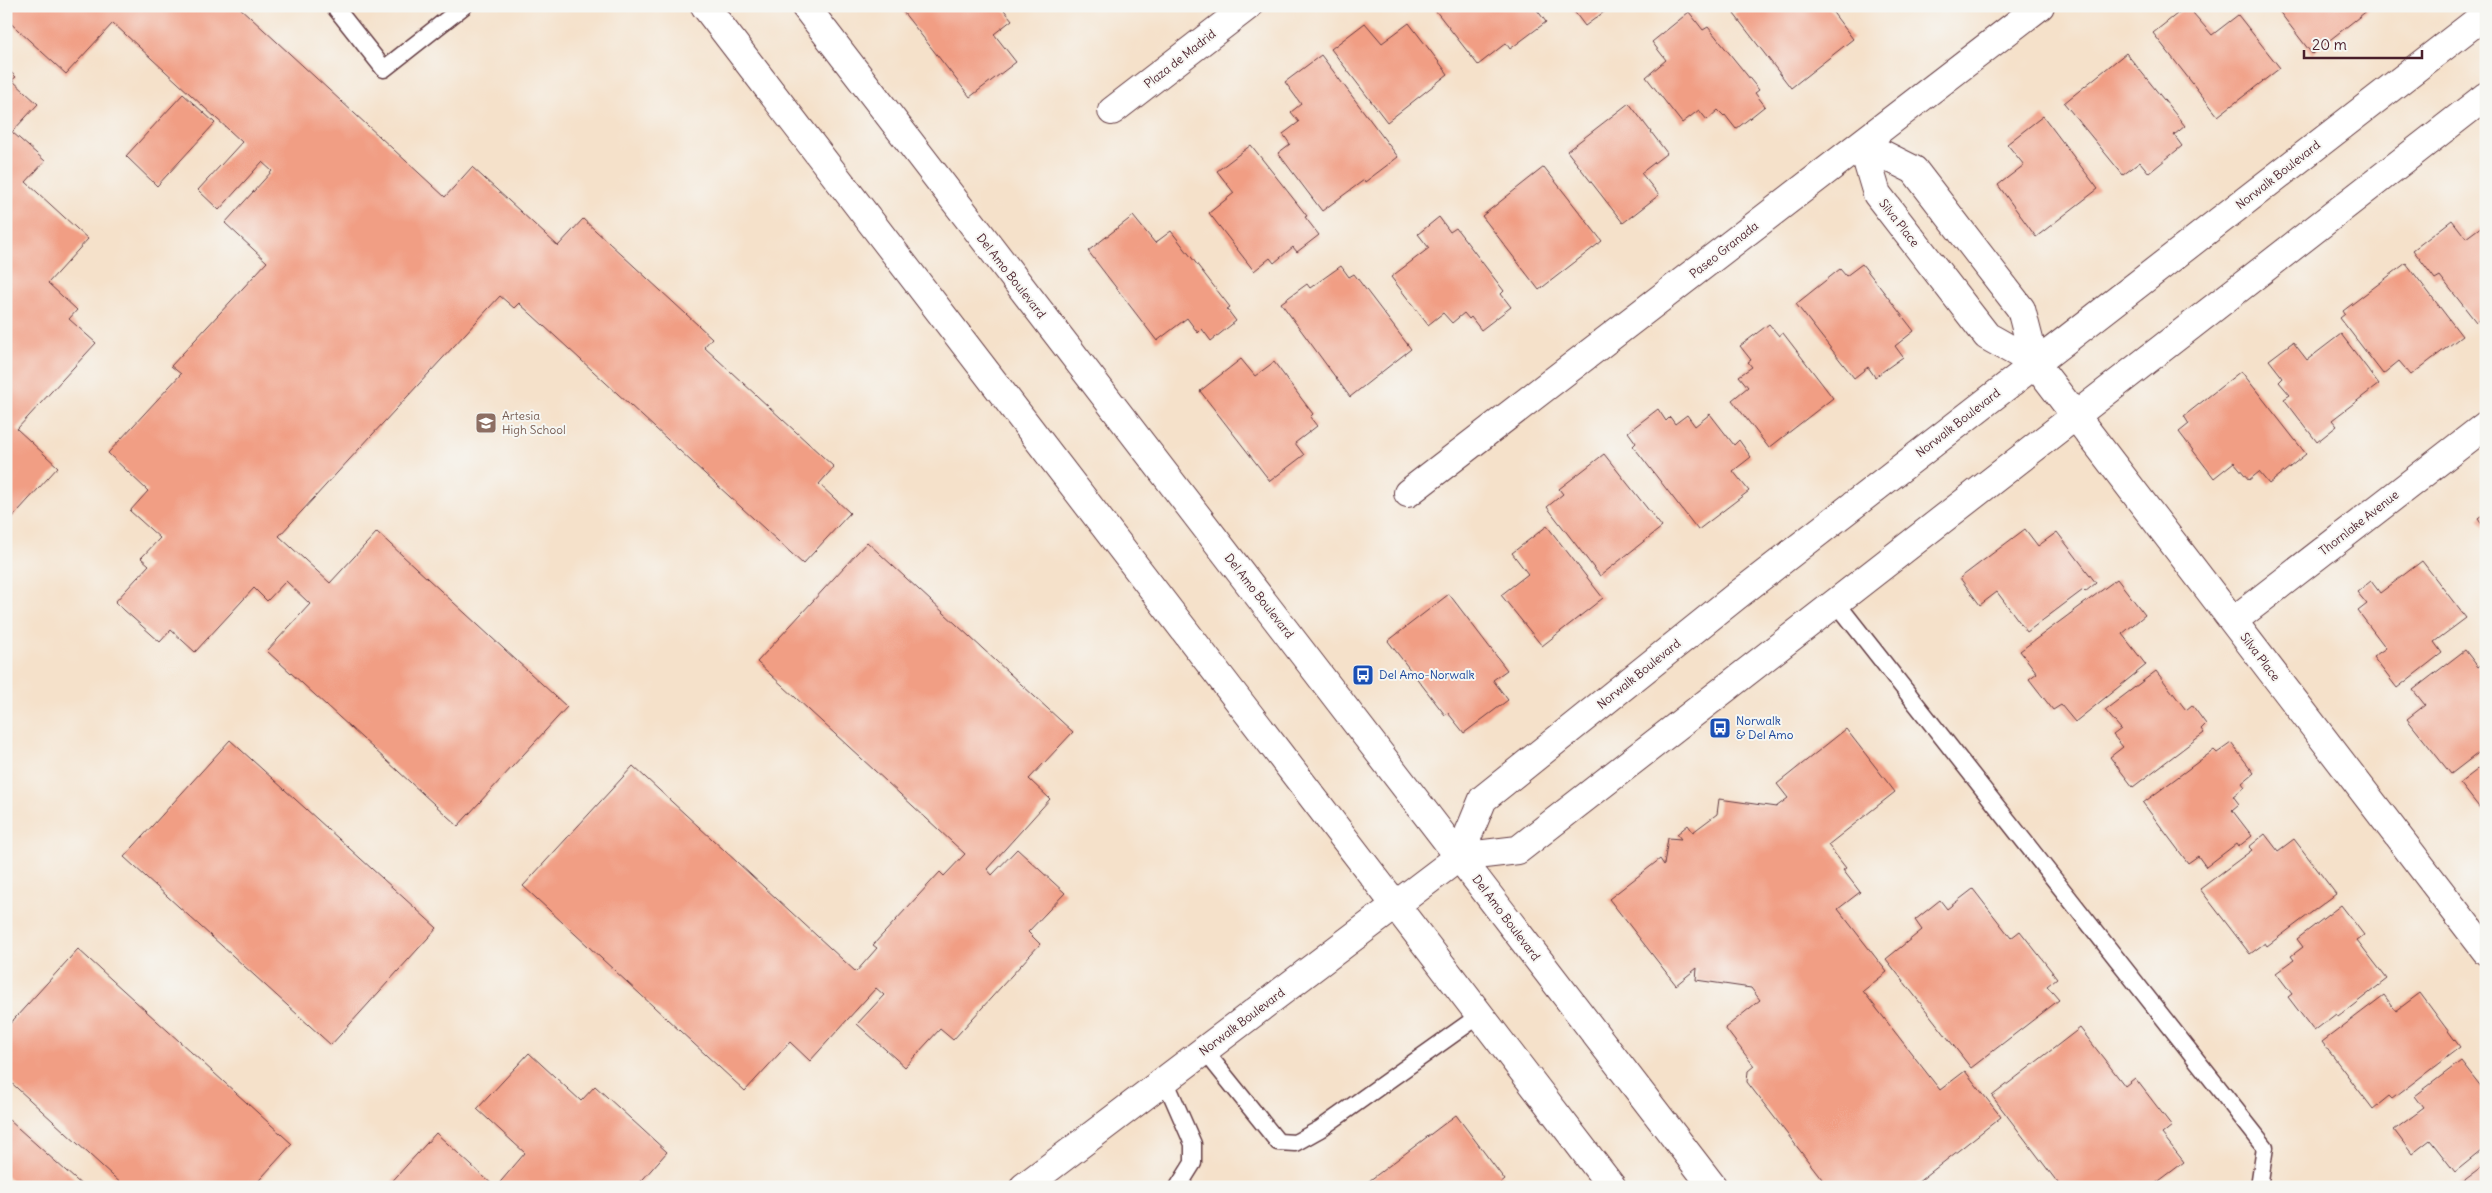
<svg xmlns="http://www.w3.org/2000/svg" width="2492" height="1193" viewBox="0 0 2492 1193" font-family="Delius,sans-serif">
	<style>
		.building { fill: #f19e84 }
		.lines { fill: none; stroke-linecap: round; stroke-linejoin: round }
		.service-casing { stroke: #643c43; stroke-width: 19 }
		.minor-casing { stroke: #643c43; stroke-width: 30 }
		.secondary-casing { stroke: #643c43; stroke-width: 30 }
		.primary-casing { stroke: #643c43; stroke-width: 30 }
		.service { stroke: #fff; stroke-width: 16 }
		.minor { stroke: #fff; stroke-width: 28 }
		.secondary { stroke: #fff; stroke-width: 28 }
		.primary { stroke: #fff; stroke-width: 28 }
		.labels { text-anchor: middle; stroke-width: 4; stroke-linejoin: round; paint-order: stroke }
		.street-label { font-size: 12px; fill: #4a1f2b; stroke: #f6f6f2 }
		.education-label { font-size: 12px; fill: #785e54; stroke: #f6f6f2; text-anchor: start }
		.transit-label { font-size: 12px; fill: #164399; stroke: #f6f6f2; text-anchor: start }
	</style>
	<rect width="100%" height="100%" fill="#f6f6f2"/>
	<filter id="ink" filterUnits="userSpaceOnUse"><feTurbulence type="fractalNoise" baseFrequency=".02" numOctaves="2"/><feDisplacementMap in="SourceGraphic" scale="10" xChannelSelector="R" yChannelSelector="G"/><feConvolveMatrix kernelMatrix="1 2 1 2 8 2 1 2 1" color-interpolation-filters="sRGB"/></filter>
	<filter id="wash" filterUnits="userSpaceOnUse"><feTurbulence type="fractalNoise" baseFrequency=".0096" numOctaves="4" result="noise"/><feDisplacementMap in="SourceGraphic" scale="20" xChannelSelector="R" yChannelSelector="G"/><feGaussianBlur stdDeviation="1.12" result="paint"/><feColorMatrix in="noise" values="0 0 0 0 0 0 0 0 0 0 0 0 0 0 0 0 0 1.4 0 .05"/><feComposite in="paint" operator="in"/></filter>
	<g filter="url(#wash)">
		<rect width="100%" height="100%" fill="#f5e1ca"/>
		<g id="blocks">
			<!-- building -->
			<path class="building" d="M6,6H238L445,197L472,167L558,246L583,219L712,338L704,347L834,467L819,484L850,513L803,564L519,303L514,308L500,296L279,536L330,583L377,532L567,707L458,826L267,651L310,604L286,581L267,601L254,588L195,652L171,630L160,642L115,602L149,565L141,558L160,538L130,511L148,491L108,453L181,374L171,366L267,262L225,223L272,171L262,162L219,210L198,190L242,142L113,23L66,74L6,19Z
				M903,6H1001L1012,20L994,34L1016,62L970,97L900,8Z
				M1432,6H1534L1546,22L1510,49L1506,43L1478,65Z
				M1570,6H1606L1608,9L1585,26Z
				M1744,6H1828L1853,39L1791,88L1734,14Z
				M2187,6L2212,35L2238,15L2280,68L2218,116L2153,33Z
				M2275,6H2373L2312,54Z
				M1689,12L1703,30L1708,27L1759,90L1755,93L1765,106L1736,129L1725,115L1724,116L1718,110L1707,120L1699,110L1682,123L1646,77L1666,60L1652,42Z
				M1365,23L1382,43L1409,23L1448,74L1387,122L1331,49Z
				M2126,53L2185,126L2174,135L2182,146L2149,173L2140,162L2123,175L2064,103Z
				M1321,55L1398,157L1365,182L1364,180L1322,211L1278,153L1290,144L1283,134L1299,122L1291,112L1301,104L1285,82Z
				M6,68L16,77L12,80L38,104L12,132L45,161L26,182L88,239L48,283L77,310L69,319L96,343L17,429L58,467L9,521L6,518V290L10,286L6,282Z
				M183,94L215,123L157,186L126,156Z
				M1629,103L1667,153L1641,173L1659,195L1623,223L1567,151Z
				M2043,116L2098,189L2036,237L1998,185L2024,165L2007,144Z
				M1251,145L1307,216L1305,217L1319,235L1297,252L1293,247L1274,263L1270,258L1254,271L1209,213L1234,193L1217,171Z
				M1544,167L1602,241L1539,290L1482,216Z
				M1133,216L1155,243L1171,231L1230,307L1227,309L1236,321L1211,341L1202,329L1198,333L1187,318L1157,341L1088,251Z
				M1439,217L1450,232L1456,228L1504,291L1501,294L1511,307L1481,330L1471,317L1469,319L1464,313L1452,323L1443,313L1428,325L1391,277L1429,248L1418,234Z
				M2452,220L2466,238L2486,223V314L2476,322L2440,276L2435,279L2413,250Z
				M2406,263L2462,336L2411,375L2399,361L2383,374L2340,318L2345,314L2343,311Z
				M1862,264L1914,331L1895,346L1903,357L1875,377L1868,367L1854,378L1796,304L1840,269L1846,276Z
				M1341,266L1349,277L1354,274L1411,349L1350,397L1281,303L1307,284L1310,288Z
				M1769,324L1779,336L1783,333L1833,398L1769,448L1732,400L1748,387L1739,376L1752,367L1748,362L1751,360L1740,346Z
				M2341,334L2379,384L2332,420L2337,426L2317,442L2284,399L2290,395L2279,382L2283,378L2269,360L2293,342L2307,360Z
				M1241,359L1255,376L1274,362L1313,414L1310,417L1317,426L1295,443L1304,455L1270,481L1200,391Z
				M2241,371L2306,454L2269,484L2259,472L2249,480L2234,462L2214,478L2179,432L2189,424L2184,416Z
				M1658,409L1666,421L1670,417L1675,424L1687,415L1695,426L1710,414L1734,445L1739,440L1751,457L1733,471L1749,491L1698,530L1633,446L1636,443L1628,432Z
				M1604,454L1662,527L1600,576L1547,507L1563,494L1559,489Z
				M2486,513V530L2478,519Z
				M1547,526L1603,598L1542,646L1501,595L1528,574L1512,553Z
				M2025,529L2038,546L2057,532L2096,583L2085,592L2083,590L2027,632L1997,592L1980,605L1960,578Z
				M867,542L1073,732L1029,779L1050,799L987,869L992,875L1017,849L1065,893L1028,932L1040,944L953,1040L940,1029L905,1067L857,1024L884,995L876,988L810,1061L790,1042L745,1091L523,886L633,766L856,972L877,948L873,945L940,872L944,876L965,854L757,662Z
				M2422,561L2466,618L2434,642L2442,653L2397,688L2373,657L2386,648L2358,611L2367,604L2357,592L2371,581L2380,593Z
				M2117,579L2145,615L2122,634L2146,665L2075,722L2061,705L2053,710L2029,679L2037,673L2020,651Z
				M1449,594L1507,670L1493,680L1508,700L1464,733L1448,713L1445,715L1388,641Z
				M2465,650L2478,667L2486,661V747L2451,774L2407,719L2425,705L2413,690Z
				M2156,671L2186,710L2192,705L2206,724L2201,729L2204,733L2133,787L2110,757L2123,747L2113,735L2121,729L2105,710Z
				M1846,729L1895,792L1828,845L1846,868L1843,870L1860,892L1838,909L1887,972L1863,991L1940,1090L1965,1071L2001,1117L1912,1187H1842L1839,1184L1825,1183L1747,1082L1748,1071L1754,1066L1725,1028L1760,1000L1751,988L1696,980L1697,968L1676,985L1609,899L1660,859L1664,865L1668,838L1681,839L1677,834L1688,825L1693,832L1717,814L1719,799L1776,807L1788,798L1777,784Z
				M230,740L437,928L331,1045L124,857Z
				M2231,743L2254,773L2242,783L2245,787L2233,796L2239,804L2232,810L2252,836L2238,847L2236,844L2206,867L2198,856L2188,863L2143,803L2214,750L2217,753Z
				M2486,763V816L2460,783Z
				M2265,834L2278,851L2294,839L2336,894L2267,946L2265,943L2250,954L2200,889L2252,850L2249,847Z
				M1973,889L2011,938L2020,931L2057,978L2047,986L2059,1000L1971,1068L1886,959L1922,930L1915,920L1940,900L1947,909Z
				M2341,905L2364,935L2357,940L2387,979L2338,1017L2336,1014L2314,1031L2288,997L2292,994L2276,973L2294,960L2291,956L2303,947L2297,939Z
				M78,949L292,1144L253,1187H125L6,1078V1028Z
				M2420,993L2460,1047L2392,1099L2389,1096L2373,1109L2322,1042L2384,995L2396,1011Z
				M2080,1028L2125,1086L2135,1078L2172,1126L2162,1134L2184,1162L2151,1187H2061L1992,1096Z
				M529,1053L581,1101L595,1086L667,1152L636,1187H496L525,1153L477,1109Z
				M2461,1061L2486,1093V1147L2455,1172L2430,1140L2412,1154L2394,1130L2424,1108L2415,1096Z
				M1456,1115L1505,1180L1499,1185L1501,1187H1361Z
				M9,1120L84,1187H19L6,1175V1123Z
				M436,1133L495,1187H387Z
				M2486,1164V1187H2460L2458,1185Z"/>
		</g>
	</g>
	<g filter="url(#ink)">
		<use href="#blocks" fill-opacity="0" stroke="#643c43" stroke-width="1"/>
		<g class="lines">
			<!-- service casing -->
			<g class="service-casing">
				<path id="service" d="M334,6L384,69L464,6
					M1835,601L2265,1147L2259,1187
					M1204,1050L1278,1142L1295,1143L1320,1129L1480,1015
					M1165,1080L1193,1144V1163L1178,1187"/>
			</g>
			<!-- minor casing -->
			<g class="minor-casing">
				<path id="minor" d="M1112,111L1248,6
					M1862,144L1914,170L2021,309L2035,363L2486,951
					M1862,144L1877,194L1987,336L2035,363
					M1408,493L2040,6
					M2233,621L2486,425"/>
			</g>
			<!-- secondary casing -->
			<g class="secondary-casing">
				<path id="secondary" d="M1459,857L1518,850L2486,96
					M1024,1187L1459,857L1483,799L1735,597L2486,14"/>
			</g>
			<!-- primary casing -->
			<g class="primary-casing">
				<path id="primary" d="M705,6L1612,1187
					M805,6L1713,1187"/>
			</g>
			<!-- service -->
			<use href="#service" class="service"/>
			<!-- minor -->
			<use href="#minor" class="minor"/>
			<!-- secondary -->
			<use href="#secondary" class="secondary"/>
			<!-- primary -->
			<use href="#primary" class="primary"/>
		</g>
	</g>
	<!-- icons -->
	<defs>
		<g id="school-square" transform="scale(1.125)"><rect x="-9" y="-9" width="18" height="18" rx="4" fill="#8d6e63" stroke="#f6f6f2"/><path d="M0-5L7-2L0 1L-7-2ZM-4 1L0 2.5L4 1V4Q0 6-4 4Z" fill="#fff"/></g>
		<g id="bus-square" transform="scale(1.125)"><rect x="-9" y="-9" width="18" height="18" rx="4" fill="#1a4fb4" stroke="#f6f6f2"/><path d="M-5-6H5V4H4V6H2V4H-2V6H-4V4H-5ZM-3.5-4V0h7V-4ZM-3.5 1.2v1.5H-2V1.2ZM2 1.2v1.5H3.5V1.2Z" fill="#fff"/></g>
	</defs>
	<g fill-rule="evenodd">
		<use href="#school-square" x="486" y="423"/>
		<use href="#bus-square" x="1363" y="675"/>
		<use href="#bus-square" x="1720" y="728"/>
	</g>
	<g class="labels">
		<!-- street labels -->
		<g class="street-label">
			<text transform="translate(1180 59) rotate(-38)" y="4">Plaza de Madrid</text>
			<text transform="translate(2278 175) rotate(-38)" y="4">Norwalk Boulevard</text>
			<text transform="translate(1899 223) rotate(52)" y="4">Silva Place</text>
			<text transform="translate(1724 250) rotate(-38)" y="4">Paseo Granada</text>
			<text transform="translate(1011 276) rotate(52)" y="4">Del Amo Boulevard</text>
			<text transform="translate(1958 423) rotate(-38)" y="4">Norwalk Boulevard</text>
			<text transform="translate(2359 523) rotate(-38)" y="4">Thornlake Avenue</text>
			<text transform="translate(1259 596) rotate(52)" y="4">Del Amo Boulevard</text>
			<text transform="translate(2260 657) rotate(53)" y="4">Silva Place</text>
			<text transform="translate(1639 674) rotate(-39)" y="4">Norwalk Boulevard</text>
			<text transform="translate(1506 918) rotate(53)" y="4">Del Amo Boulevard</text>
			<text transform="translate(1242 1022) rotate(-37)" y="4">Norwalk Boulevard</text>
		</g>
		<!-- education labels -->
		<g class="education-label">
			<text x="502" y="420">Artesia<tspan x="502" dy="14">High School</tspan></text>
		</g>
		<!-- transit labels -->
		<g class="transit-label">
			<text x="1379" y="679">Del Amo-Norwalk</text>
			<text x="1736" y="725">Norwalk<tspan x="1736" dy="14">&amp; Del Amo</tspan></text>
		</g>
	</g>
	<!-- margin -->
	<rect width="2492" height="1193" fill="none" stroke="#f6f6f2" stroke-width="25"/>
	<!-- scale -->
	<path d="M2304 50v8h118v-8" fill="none" stroke="#4a1f2b" stroke-width="2.5"/>
	<text x="2312" y="50" font-size="15" fill="#4a1f2b" stroke="#f6f6f2" stroke-width="4" paint-order="stroke">20 m</text>
</svg>
